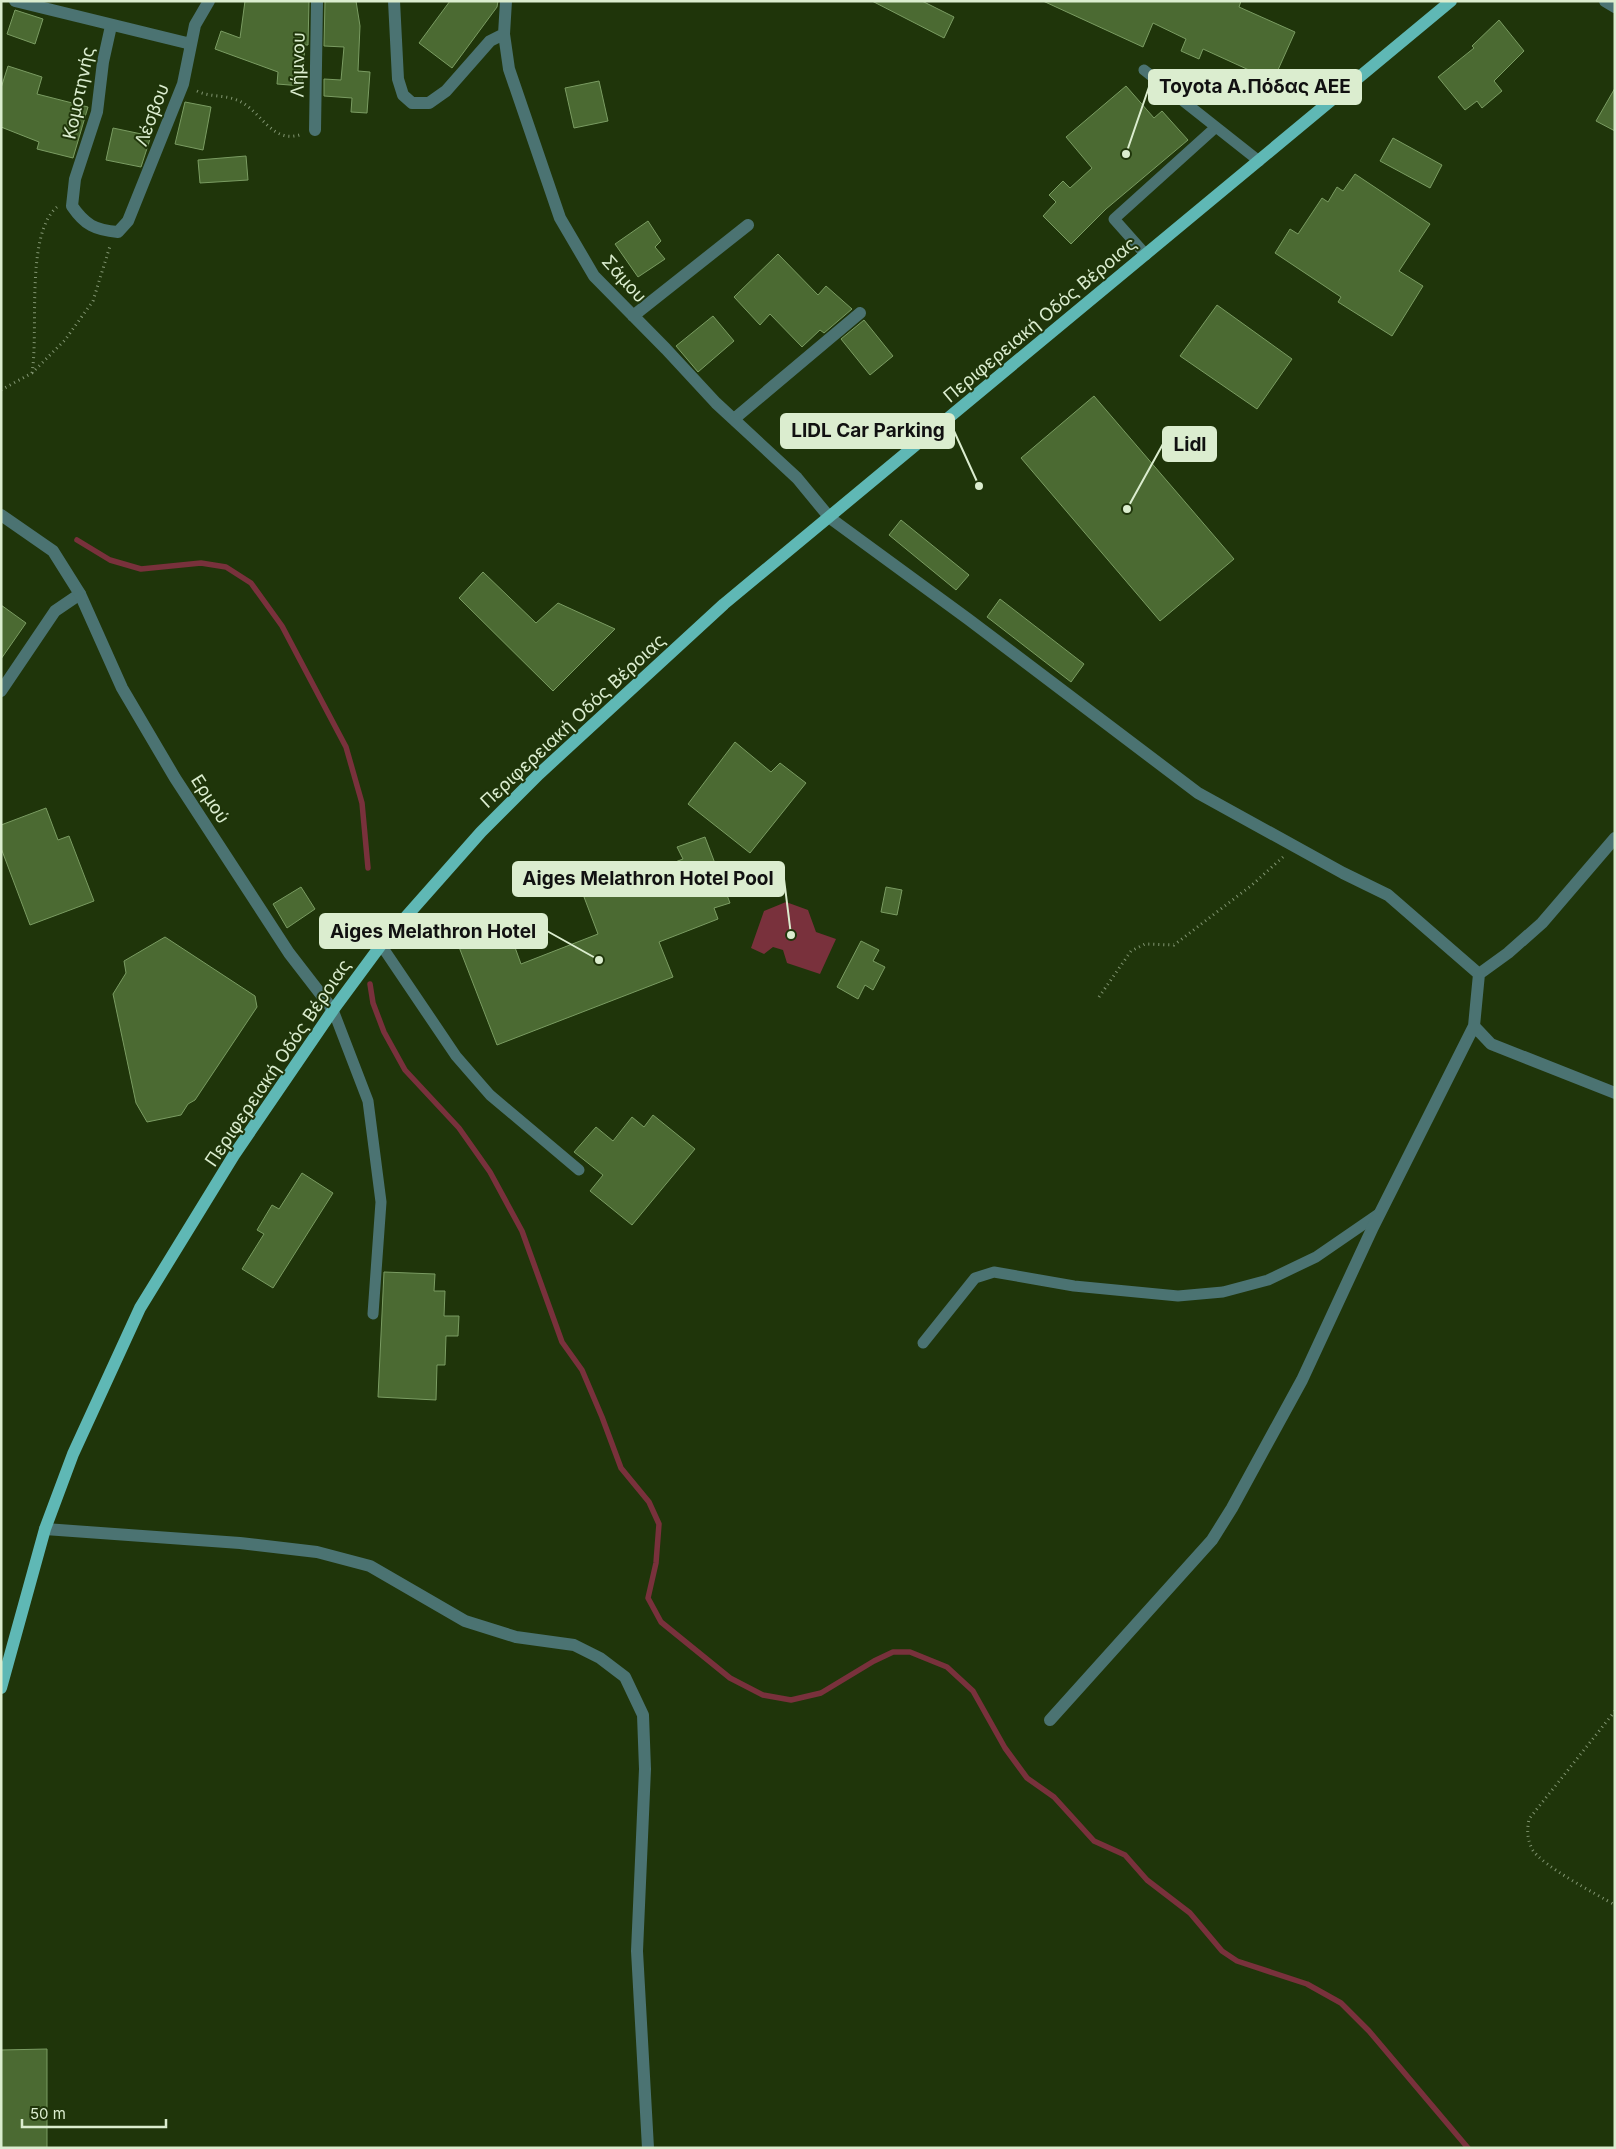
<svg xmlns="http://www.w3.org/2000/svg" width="1616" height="2149" viewBox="0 0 1616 2149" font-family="Inter,sans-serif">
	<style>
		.water { fill: #79313c }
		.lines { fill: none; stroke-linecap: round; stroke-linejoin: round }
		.stream { stroke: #79313c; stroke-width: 5.5 }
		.building { fill: #4b6a32; stroke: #7a9c62 }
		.path { stroke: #829672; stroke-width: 3; stroke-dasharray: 1 4; stroke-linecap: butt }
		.service { stroke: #4b7372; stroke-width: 11 }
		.minor { stroke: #4b7372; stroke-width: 12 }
		.tertiary { stroke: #4b7372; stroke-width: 12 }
		.primary { stroke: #5fb8b5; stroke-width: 12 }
		.labels { text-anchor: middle; stroke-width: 4; stroke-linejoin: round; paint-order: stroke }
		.street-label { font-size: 18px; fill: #dbedcf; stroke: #1f350a }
		.leader { fill: none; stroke: #dbedcf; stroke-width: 2 }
		.callout-dot { fill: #dbedcf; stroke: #1f350a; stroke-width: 2 }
		.callout { fill: #dbedcf; stroke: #dbedcf; stroke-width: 2 }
		.callout-label { font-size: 19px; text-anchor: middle; font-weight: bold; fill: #111 }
	</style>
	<rect width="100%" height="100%" fill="#1f350a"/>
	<!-- water -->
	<path class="water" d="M786,902L808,910L816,932L836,939L820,974L787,963L783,950L773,947L764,954L751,948L764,911Z"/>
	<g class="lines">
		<!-- stream -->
		<path class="stream" d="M77,540L110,560L141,569L201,563L226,567L251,583L282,626L346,747L362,803L368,868
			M370,984L373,1003L384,1032L405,1070L459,1128L490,1172L522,1231L562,1342L582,1370L602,1417L621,1468L649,1502L659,1524L656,1563L648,1598L661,1622L730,1678L763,1695L791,1700L821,1693L874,1661L893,1652H910L947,1667L973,1691L1005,1748L1027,1778L1054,1797L1094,1841L1125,1855L1147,1880L1190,1913L1222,1951L1237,1961L1307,1984L1341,2003L1369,2031L1468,2148"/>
	</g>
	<!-- building -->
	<path class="building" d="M245,1H309L308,45H305L302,86L277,84L278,72L215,49L221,31L240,38Z
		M325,1H356L360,26L358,71L370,72L367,113L351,112L352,98L324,96V79L341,80L344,47L324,46Z
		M450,1H498L497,7L452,68L419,43Z
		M872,1H922L954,17L944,38Z
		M1043,1H1241L1239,7L1295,32L1273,81L1203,49L1199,59L1181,51L1186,39L1153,23L1143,47Z
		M15,10L43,19L35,44L7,34Z
		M1499,20L1524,51L1494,81L1502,91L1482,108L1477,101L1465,110L1438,77L1474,48L1472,46Z
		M8,66L42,77L37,94L88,107L73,158L37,149L39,142L1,127V88Z
		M599,81L608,121L574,128L565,88Z
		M1126,86L1154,118L1162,111L1188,140L1106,209L1071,244L1043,216L1056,202L1049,195L1063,181L1070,188L1092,168L1066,137Z
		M1615,88V131L1596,121Z
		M185,102L211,107L203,150L175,144Z
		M113,128L151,136L141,167L106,160Z
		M1393,138L1442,165L1430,188L1380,161Z
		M246,156L248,180L200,183L198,160Z
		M1355,174L1430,224L1399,271L1423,286L1392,336L1338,302L1341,297L1275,253L1290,229L1298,234L1322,198L1328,202L1337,187L1343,191Z
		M648,221L661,241L655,247L665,259L638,277L615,244Z
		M778,254L818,295L826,286L852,309L824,333L820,330L802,347L770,314L760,325L734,297Z
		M1217,305L1292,359L1257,409L1180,356Z
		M713,316L734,341L698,372L676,346Z
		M864,320L893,356L870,375L841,339Z
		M1094,396L1234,559L1160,621L1021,458Z
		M901,520L969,575L956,590L889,535Z
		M483,572L536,623L558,603L615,629L553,691L459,598Z
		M1000,599L1084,664L1071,682L987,617Z
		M1,605L26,623L1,659Z
		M735,742L771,772L780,763L806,783L750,853L688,804Z
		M46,808L58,840L69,836L94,901L30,925L1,848V825Z
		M705,837L730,903L714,908L718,919L659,942L673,977L497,1045L459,947L508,928L521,964L598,934L584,897L683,859L677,847Z
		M301,887L315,909L287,928L273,904Z
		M886,887L902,890L897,915L881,912Z
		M165,937L255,996L257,1007L195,1100L188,1104L181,1115L147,1122L136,1103L113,994L126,973L124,961Z
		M861,941L879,950L873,961L885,967L873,990L865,985L858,999L837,987Z
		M653,1115L695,1149L632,1225L590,1191L603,1175L574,1152L596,1127L613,1141L632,1117L644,1127Z
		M302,1173L333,1193L273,1288L242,1269L264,1234L257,1230L272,1205L279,1209Z
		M384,1272L435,1274L434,1291H445L444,1316H459L458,1336H446L445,1365H437L436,1400L378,1397Z
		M47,2049V2148H1V2050Z"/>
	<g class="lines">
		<!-- path -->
		<path class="path" d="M197,91C209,97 222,95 234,99C261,107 270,146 302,134
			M32,373C39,331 25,234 57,207
			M1,390L32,373L65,340L93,301L110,246
			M1099,997L1131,951L1145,944L1174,945L1252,885L1283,857
			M1615,1711L1529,1819C1527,1830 1527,1838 1532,1849C1542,1866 1596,1894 1615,1905"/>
		<!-- service -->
		<path class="service" d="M1144,70L1216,127
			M1146,255L1114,219L1216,127L1259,161
			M381,945L456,1056L490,1095L579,1170
			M333,1010L368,1101L381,1202L373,1314
			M923,1343L975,1278L994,1272L1074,1286L1178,1296L1223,1292L1268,1280L1316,1257L1380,1213"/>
		<!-- minor -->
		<path class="minor" d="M15,1L191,44
			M394,1L398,79L403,95L412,103H429L446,91L490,41L504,34
			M506,1L504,34L509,69L560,218L594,276L666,349L716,403L797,478L830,518L968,619L1198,793L1343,873L1388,895L1479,974L1474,1026L1491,1044L1615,1093
			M111,26L103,62L97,112L75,179L72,206C85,225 95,230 118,232L128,221L183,84L195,25L209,1
			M315,130L317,1
			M633,316L748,225
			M734,419L860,313
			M1,691L55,611L80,594
			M1479,974L1508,953L1542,923L1615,838
			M45,1529L240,1543L317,1552L370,1566L465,1621L516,1637L574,1645L600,1658L625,1677L643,1715L645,1769L637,1951L648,2148
			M1050,1720L1212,1540L1232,1508L1302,1380L1373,1227L1474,1026"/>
		<!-- tertiary -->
		<path class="tertiary" d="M1605,1L1615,7
			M1,515L53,551L80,594L122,688L175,778L289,953L333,1010"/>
		<!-- primary -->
		<path class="primary" d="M1,1688L45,1529L73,1454L140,1308L234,1155L333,1010L381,945L481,832L539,774L724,604L1451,1"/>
	</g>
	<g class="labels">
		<!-- street labels -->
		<g class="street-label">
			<text transform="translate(298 65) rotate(-89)" y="6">Λήμνου</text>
			<text transform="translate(79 93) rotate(-78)" y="6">Κομοτηνής</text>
			<text transform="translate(152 115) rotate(-69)" y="6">Λέσβου</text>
			<text transform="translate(624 279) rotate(48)" y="6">Σάμου</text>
			<text transform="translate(1040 320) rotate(-40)" y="6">Περιφερειακή Οδός Βέροιας</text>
			<text transform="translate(573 721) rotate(-43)" y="6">Περιφερειακή Οδός Βέροιας</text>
			<text transform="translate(210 799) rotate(57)" y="6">Ερμού</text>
			<text transform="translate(278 1063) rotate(-56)" y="6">Περιφερειακή Οδός Βέροιας</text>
		</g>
	</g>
	<!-- callouts -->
	<path class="leader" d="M1126 154L1149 87M979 486L954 431M1127 509L1163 444M791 935L784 879M599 960L547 931"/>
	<g class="callout-dot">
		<circle cx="1126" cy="154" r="5"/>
		<circle cx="979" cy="486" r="5"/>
		<circle cx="1127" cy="509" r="5"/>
		<circle cx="791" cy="935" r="5"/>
		<circle cx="599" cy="960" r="5"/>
	</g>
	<g class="callout">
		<rect x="1149" y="70" width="212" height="34" rx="5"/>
		<rect x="781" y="414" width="173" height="34" rx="5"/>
		<rect x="1163" y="427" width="53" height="34" rx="5"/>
		<rect x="513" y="862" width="271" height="34" rx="5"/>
		<rect x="320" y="914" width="227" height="34" rx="5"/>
	</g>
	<g class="callout-label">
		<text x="1255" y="93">Toyota Α.Πόδας ΑΕΕ</text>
		<text x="868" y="437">LIDL Car Parking</text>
		<text x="1190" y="451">Lidl</text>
		<text x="648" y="885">Aiges Melathron Hotel Pool</text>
		<text x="433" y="938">Aiges Melathron Hotel</text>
	</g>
	<!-- border -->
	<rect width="1616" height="2149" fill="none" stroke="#dbedcf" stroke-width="5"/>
	<!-- scale -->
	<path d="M22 2119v8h144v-8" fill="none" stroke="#dbedcf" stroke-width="2.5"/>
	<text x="30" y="2119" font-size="15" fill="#dbedcf" stroke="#1f350a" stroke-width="4" paint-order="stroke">50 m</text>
</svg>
